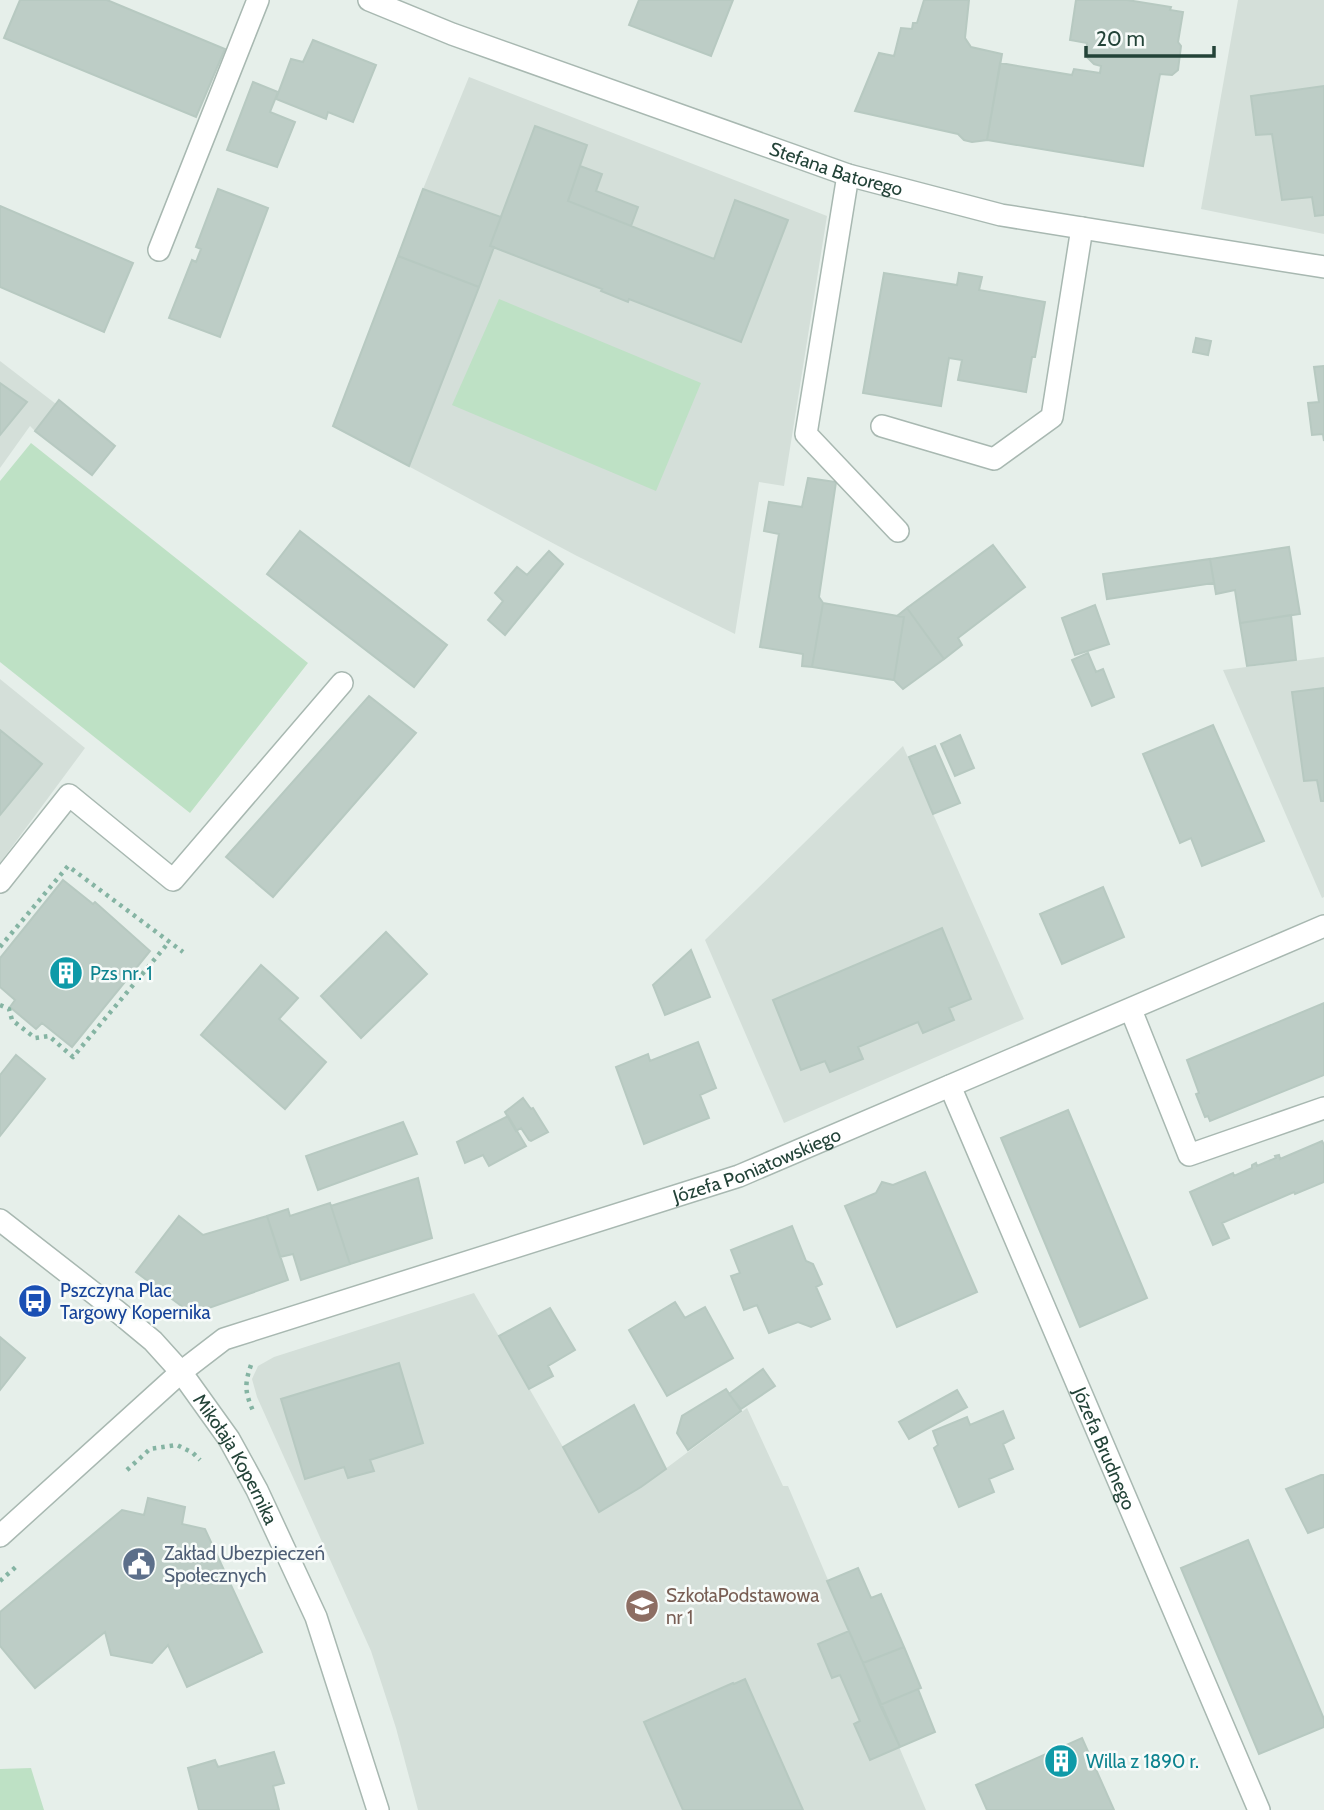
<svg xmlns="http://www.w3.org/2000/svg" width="1324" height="1810" viewBox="0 0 1324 1810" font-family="Cabin,sans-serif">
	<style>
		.built { fill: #d4dfd9 }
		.green { fill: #bee1c5 }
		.building { fill: #bdcdc6; stroke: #b7c9c1; stroke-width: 2 }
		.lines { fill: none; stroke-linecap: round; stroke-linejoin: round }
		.minor-casing { stroke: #a8b8b1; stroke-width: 24 }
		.path { stroke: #85b4a3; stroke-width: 4.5; stroke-dasharray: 3.5 5; stroke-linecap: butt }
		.minor { stroke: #fff; stroke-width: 21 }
		.labels { text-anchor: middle; stroke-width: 5; stroke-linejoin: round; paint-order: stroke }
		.street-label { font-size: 19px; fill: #234338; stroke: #f7fbf9 }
		.culture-label { font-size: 19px; fill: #0d838f; stroke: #f7fbf9; text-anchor: start }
		.transit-label { font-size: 19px; fill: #164399; stroke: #f7fbf9; text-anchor: start }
		.service-label { font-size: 19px; fill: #4e5e75; stroke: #f7fbf9; text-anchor: start }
		.education-label { font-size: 19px; fill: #785e54; stroke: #f7fbf9; text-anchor: start }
	</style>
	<rect width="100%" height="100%" fill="#e6efea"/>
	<!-- built -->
	<path class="built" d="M1238,0H1324V234L1201,209Z
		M469,77L827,216L784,486L759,482L735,634L577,556L333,426L423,189Z
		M0,361L56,404L35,431L30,426L0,468Z
		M1324,657V897L1322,898L1223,670Z
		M0,679L85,748L0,863Z
		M903,746L1024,1019L784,1123L705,940Z
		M474,1293L600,1511L641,1487L747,1408L783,1486H788L926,1810H418L396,1728L371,1651L257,1397L252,1379L258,1366L274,1357Z"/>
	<!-- green -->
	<path class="green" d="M499,299L701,383L656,491L452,405Z
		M31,443L308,663L190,813L0,662V481Z
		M31,1768L44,1810H0V1769Z"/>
	<!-- building -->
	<path class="building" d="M20,0H107L225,49L196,117L4,38Z
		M639,0H733L711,56L629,25Z
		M924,0H969L965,38L971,47L1002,54L987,140L972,142L964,140L958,134L855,111L879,53L894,56L901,28L912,29L913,23H917Z
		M1076,0H1127L1171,7L1170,10L1183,12L1178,42L1181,46L1178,70L1172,75L1160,74L1143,166L987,140L1000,63L1072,75L1074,69L1100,73L1101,66L1094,64L1086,56L1087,43L1070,40Z
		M313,40L376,65L353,122L328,112L326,119L276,99L291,59L303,62Z
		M253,82L278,92L270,112L295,122L277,167L227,150Z
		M1324,86V215L1315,216L1312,197L1282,200L1272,134L1256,135L1251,96Z
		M535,126L587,145L568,201L714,259L735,200L788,220L741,342L629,299L628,302L601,291L602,289L490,246Z
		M580,166L602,174L596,191L638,207L631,226L568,201Z
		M218,189L268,208L220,337L169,318L192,260L196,262L201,249L196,247Z
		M423,189L501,217L490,246L494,247L479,287L398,256Z
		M0,206L133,263L104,332L0,287Z
		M398,256L479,287L409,466L333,426Z
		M884,273L957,285L959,273L982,277L979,290L1045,302L1035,357H1032L1026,392L958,380L962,360L949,358L941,406L863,393Z
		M1196,338L1211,341L1208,355L1193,352Z
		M1324,366V441L1323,434L1312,435L1308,403L1319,402L1314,367Z
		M0,383L27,402L0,435Z
		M59,400L115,446L92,475L35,431Z
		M808,478L836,482L819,597L823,603L812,667L802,666L803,654L760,647L779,534L764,531L769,502L802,507Z
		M300,531L447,645L414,687L267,574Z
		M993,545L1025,587L958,638L962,645L944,659L907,608Z
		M1289,547L1300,614L1240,623L1235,590L1216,594L1210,559Z
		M549,551L563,564L505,635L488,620L503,601L495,593L517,567L527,575Z
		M1210,559L1214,583L1107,599L1103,574Z
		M823,603L904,617L894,680L812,667Z
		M1095,605L1109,644L1075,655L1062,618Z
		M907,608L944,659L903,689L894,680L904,617L897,616Z
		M1291,615L1296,660L1247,666L1240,623Z
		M1088,653L1096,672L1103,669L1114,697L1092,706L1072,660Z
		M1324,688V801H1321L1317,780L1304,781L1292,692Z
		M369,696L416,733L273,897L226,857Z
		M1213,725L1264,841L1202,866L1191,838L1180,843L1143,754Z
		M0,730L42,764L0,815Z
		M960,735L974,768L955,776L941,744Z
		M935,746L960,803L933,814L909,757Z
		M63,880L93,904L95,902L150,951L72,1047L42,1023L36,1029L10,1007L15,1000L0,987V958Z
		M1103,887L1124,937L1062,964L1040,914Z
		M942,928L971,999L949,1008L954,1020L923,1033L918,1022L858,1047L863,1059L830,1072L825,1061L801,1070L773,1000Z
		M386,932L427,974L361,1038L321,996Z
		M691,950L710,997L665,1015L653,985Z
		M261,965L298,998L279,1019L326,1062L285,1109L201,1035Z
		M1324,1003V1075L1210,1121L1208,1116L1205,1117L1196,1094L1199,1093L1187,1060Z
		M698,1042L716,1088L700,1095L709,1118L644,1144L616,1067L648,1054L650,1061Z
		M16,1055L45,1079L0,1136V1075Z
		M523,1098L531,1109L533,1108L548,1132L531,1141L529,1140L521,1128L516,1131L505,1112Z
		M1068,1110L1147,1298L1080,1327L1001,1138Z
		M508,1116L526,1146L489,1166L483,1155L465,1163L457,1142Z
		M403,1122L417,1154L318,1190L306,1156Z
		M1322,1141L1324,1145V1182L1295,1194L1294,1192L1222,1223L1229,1238L1213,1245L1190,1192L1233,1173L1234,1176L1252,1168V1165L1256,1163L1257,1166L1276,1158L1275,1156L1279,1155L1280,1159Z
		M925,1172L977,1292L897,1327L845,1206L876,1193L882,1182L893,1185Z
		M418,1178L432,1238L350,1264L331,1206Z
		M330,1203L350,1264L301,1280L293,1254L280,1257L267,1216L288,1209L290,1216Z
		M179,1216L203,1235L267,1216L288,1280L192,1314L136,1272Z
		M792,1226L806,1261L813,1264L822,1284L816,1287L830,1319L811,1327L798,1322L769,1333L757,1305L744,1310L731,1276L740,1273L731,1250Z
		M675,1302L685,1318L705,1307L733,1358L667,1396L629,1330Z
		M550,1308L575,1350L548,1366L553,1376L529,1389L499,1336Z
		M0,1337L25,1358L0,1390Z
		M399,1363L423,1443L370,1460L374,1471L348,1478L344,1467L305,1479L281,1399Z
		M763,1369L775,1386L741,1409L729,1394Z
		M726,1389L741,1411L688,1450L677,1433L682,1416Z
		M957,1390L967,1407L909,1439L899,1422Z
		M634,1405L666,1469L641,1487L599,1512L563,1447Z
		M1003,1411L1014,1438L1003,1444L1013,1469L989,1479L994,1492L959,1507L934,1448L938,1445L933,1431L967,1417L970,1425Z
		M1321,1475H1324V1527L1308,1533L1286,1489Z
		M148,1498L185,1507L182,1524L205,1529L262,1652L187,1687L168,1645L152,1663L111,1655L105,1632L35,1688L0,1646V1612L122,1510L144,1515Z
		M1248,1540L1324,1719V1727L1259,1754L1181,1568Z
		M858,1568L871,1598L881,1594L904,1647L863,1663L827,1581Z
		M849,1631L900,1747L870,1760L854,1724L860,1721L840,1675L832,1678L818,1644Z
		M904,1647L921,1688L880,1705L863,1663Z
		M745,1679L803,1810H683L644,1722L733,1683L734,1684Z
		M918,1689L935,1732L900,1747L880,1705Z
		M1082,1738L1114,1810H987L976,1785Z
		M274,1752L284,1783L273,1786L279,1810H199L188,1768L215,1760L218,1767Z"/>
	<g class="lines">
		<!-- minor casing -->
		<g class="minor-casing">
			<g id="minor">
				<path id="s1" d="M369,0L452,34L848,175L1001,215L1324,267"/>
				<path d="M848,175L806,434L898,531"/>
				<path d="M159,250L258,0"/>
				<path d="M882,426L994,459L1052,417L1082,228"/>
				<path d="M0,882L69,795L173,880L342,683"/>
				<path d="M1131,1010L1189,1155L1324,1108"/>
				<path id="s2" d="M950,1086L1259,1810"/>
				<path id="s3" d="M0,1220L118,1312L153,1341L181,1372L229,1439L257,1490L316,1617L378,1810"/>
				<path id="s4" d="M0,1536L181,1372L224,1339L739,1176L1324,926"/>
			</g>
		</g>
		<!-- path -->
		<path class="path" d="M0,947L68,866L183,952
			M0,1005L9,1009L12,1020L35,1038L49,1036L73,1057L169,942
			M251,1365C244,1385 245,1393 254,1413
			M127,1470L150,1449L177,1445L193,1453L200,1460
			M0,1581L18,1565"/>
		<!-- minor -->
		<use href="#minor" class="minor"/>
	</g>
	<!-- icons -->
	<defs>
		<g id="building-disc" transform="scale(1.75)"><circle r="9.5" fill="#0f9aa8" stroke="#f7fbf9"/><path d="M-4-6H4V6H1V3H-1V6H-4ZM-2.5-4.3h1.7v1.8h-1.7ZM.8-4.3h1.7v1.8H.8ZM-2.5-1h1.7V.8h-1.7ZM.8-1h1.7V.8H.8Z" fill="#fff"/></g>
		<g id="bus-disc" transform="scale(1.75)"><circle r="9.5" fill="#1a4fb4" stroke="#f7fbf9"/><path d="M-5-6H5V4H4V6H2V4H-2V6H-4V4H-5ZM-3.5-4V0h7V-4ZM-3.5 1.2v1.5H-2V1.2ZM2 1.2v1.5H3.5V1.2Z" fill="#fff"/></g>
		<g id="civic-disc" transform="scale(1.75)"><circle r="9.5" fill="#5c6f8a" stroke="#f7fbf9"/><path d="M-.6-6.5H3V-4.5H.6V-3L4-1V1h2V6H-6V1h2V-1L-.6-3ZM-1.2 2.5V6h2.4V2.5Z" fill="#fff"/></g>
		<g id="school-disc" transform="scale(1.75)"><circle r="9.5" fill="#8d6e63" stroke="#f7fbf9"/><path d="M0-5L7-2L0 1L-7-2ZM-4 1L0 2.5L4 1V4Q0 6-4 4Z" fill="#fff"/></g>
	</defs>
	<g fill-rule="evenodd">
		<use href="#building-disc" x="66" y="973"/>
		<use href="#bus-disc" x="35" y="1301"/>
		<use href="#civic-disc" x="139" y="1564"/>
		<use href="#school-disc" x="642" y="1606"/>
		<use href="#building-disc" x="1061" y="1761"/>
	</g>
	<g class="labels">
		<!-- street labels -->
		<g class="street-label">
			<text dy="7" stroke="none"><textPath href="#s1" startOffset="497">Stefana Batorego</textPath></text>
			<text dy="7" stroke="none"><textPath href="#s4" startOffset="859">Józefa Poniatowskiego</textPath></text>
			<text dy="7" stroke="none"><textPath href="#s2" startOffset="394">Józefa Brudnego</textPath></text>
			<text dy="7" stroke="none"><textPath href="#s3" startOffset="340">Mikołaja Kopernika</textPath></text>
		</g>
		<!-- culture labels -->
		<g class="culture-label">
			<text x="90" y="980">Pzs nr. 1</text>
			<text x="1086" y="1768">Willa z 1890 r.</text>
		</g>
		<!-- transit labels -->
		<g class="transit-label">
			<text x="60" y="1297">Pszczyna Plac<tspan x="60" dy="22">Targowy Kopernika</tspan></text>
		</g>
		<!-- service labels -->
		<g class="service-label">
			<text x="164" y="1560">Zakład Ubezpieczeń<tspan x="164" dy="22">Społecznych</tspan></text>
		</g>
		<!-- education labels -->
		<g class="education-label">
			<text x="666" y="1602">SzkołaPodstawowa<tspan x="666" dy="22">nr 1</tspan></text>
		</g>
	</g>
	<!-- scale -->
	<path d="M1086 46v10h128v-10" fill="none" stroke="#234338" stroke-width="3.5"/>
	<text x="1096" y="46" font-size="21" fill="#234338" stroke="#f7fbf9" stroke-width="5" paint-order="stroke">20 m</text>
</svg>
